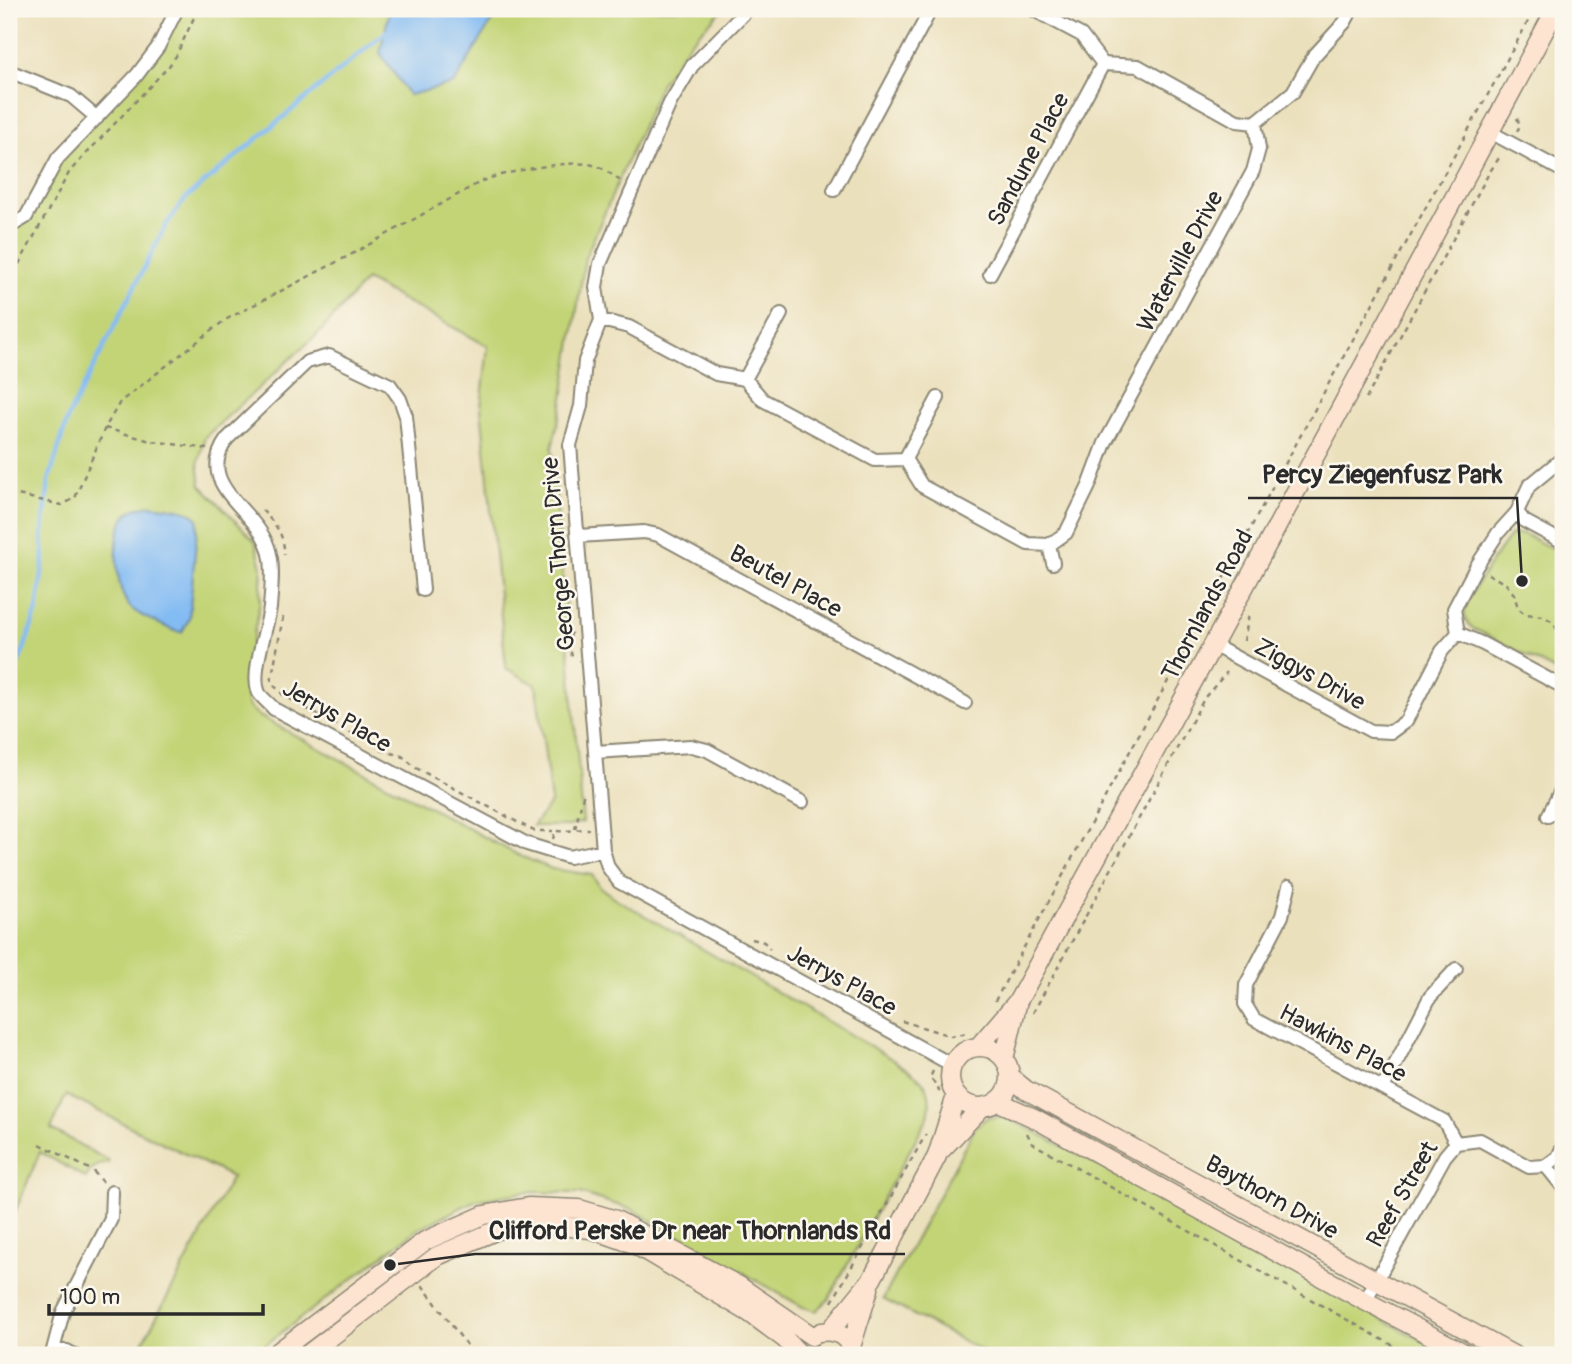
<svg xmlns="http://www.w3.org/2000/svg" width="1572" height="1364" viewBox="0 0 1572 1364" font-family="Pangolin,sans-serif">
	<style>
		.green { fill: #c3d477; stroke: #778051; stroke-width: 2 }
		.water { fill: #83bbf3; stroke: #57738f; stroke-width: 2 }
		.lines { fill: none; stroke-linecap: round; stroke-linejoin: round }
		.stream { stroke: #83bbf3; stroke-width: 4.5 }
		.street-casing { stroke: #8b8674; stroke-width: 16 }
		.secondary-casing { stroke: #8b8674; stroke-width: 21 }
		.path { stroke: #8b8674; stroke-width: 2.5; stroke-dasharray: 5 5; stroke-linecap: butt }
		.street { stroke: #fff; stroke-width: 12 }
		.secondary { stroke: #fde4d1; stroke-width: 18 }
		.labels { text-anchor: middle; stroke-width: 5; stroke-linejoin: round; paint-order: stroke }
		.street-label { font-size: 24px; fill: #2b2b2b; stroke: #fbf7ec }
		.leader { fill: none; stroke: #2b2b2b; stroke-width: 2.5 }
		.callout-dot { fill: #2b2b2b; stroke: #fbf7ec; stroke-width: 2.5 }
		.callout-label { font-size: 26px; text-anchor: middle; font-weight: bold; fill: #2b2b2b; stroke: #fbf7ec; stroke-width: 5; stroke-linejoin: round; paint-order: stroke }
	</style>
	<rect width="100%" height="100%" fill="#fbf7ec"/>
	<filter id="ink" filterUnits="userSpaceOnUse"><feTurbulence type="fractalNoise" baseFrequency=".0143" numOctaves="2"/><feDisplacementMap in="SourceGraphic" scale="14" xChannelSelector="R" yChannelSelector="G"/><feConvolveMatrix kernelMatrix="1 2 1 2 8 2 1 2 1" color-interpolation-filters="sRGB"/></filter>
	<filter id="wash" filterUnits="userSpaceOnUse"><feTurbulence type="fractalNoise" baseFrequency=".00686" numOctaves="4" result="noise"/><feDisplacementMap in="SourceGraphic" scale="28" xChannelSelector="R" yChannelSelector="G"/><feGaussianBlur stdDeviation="1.57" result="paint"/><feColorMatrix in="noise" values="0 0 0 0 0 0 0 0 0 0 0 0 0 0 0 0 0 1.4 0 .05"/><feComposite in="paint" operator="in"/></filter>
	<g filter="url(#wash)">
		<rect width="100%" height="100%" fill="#ebe0bc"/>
		<!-- green -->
		<path class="green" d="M177,9H723L691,41L661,83L585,258L562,405L552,448L583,822L569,826H533L551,802L536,685L506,668L481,407L488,346L366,280L322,330L205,437L198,464L201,485L255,541L262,567L260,603L244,682L248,706L259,716L518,855L552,869L592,875L600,887L613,897L894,1060C920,1079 935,1082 928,1117L828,1300L816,1311L803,1307L633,1210L580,1193L525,1192L474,1201L418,1229L252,1355H136L232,1177L66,1095L51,1129L109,1161L107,1164C97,1163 90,1169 86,1178L40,1152L9,1226V227L26,217L48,174L137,75Z
			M1512,534H1524L1563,554V675L1483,633C1471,629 1463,623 1465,609C1467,597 1502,545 1512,534Z
			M1005,1117L1038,1133L1449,1355H990L883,1299L975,1128L986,1118Z"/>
		<!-- water -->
		<path class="water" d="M390,9H499L454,84L409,95L380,53Z
			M152,505C166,508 188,507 198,519L189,619L182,632L175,631C161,624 142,618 131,608C115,591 112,539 124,519C131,508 140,507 152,505Z"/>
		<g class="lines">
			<!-- stream -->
			<path class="stream" d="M9,684L24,649L37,610L44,558L42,539L49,480L68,417L166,225L186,198L387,31"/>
		</g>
	</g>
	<g filter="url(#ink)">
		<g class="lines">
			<!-- street casing -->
			<g class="street-casing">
				<path id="street" d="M748,9L692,66L670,103L600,264L596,287L601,320L585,361L581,406L570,445L603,850L608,867L619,882L952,1065
					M1032,9L1081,35L1103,64L1138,66L1237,121L1255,123
					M9,71L71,96L97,118
					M1490,132L1563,171
					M834,190L931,9
					M9,227L26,217L58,158L137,75L158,47L177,9
					M990,274L1103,64
					M601,320L629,327L716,374L745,379L763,400L875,460L905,459L922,486L1028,544L1049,545L1066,533L1089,486L1105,443L1253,171L1259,149L1255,123L1293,92L1313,57L1345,22L1352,9
					M745,379L781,314
					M905,459L938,398
					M1517,512L1524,521L1563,542
					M578,536L644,532L658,535L965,703
					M1049,545L1053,563
					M423,590L406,416L400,399L390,385L329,356L307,362L227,439C192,488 261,509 270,554C274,569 271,592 270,608C267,630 250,673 259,693C262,698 270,704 274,709L527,844L569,857L603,850
					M1458,633L1454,609L1476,567L1498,533L1517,512L1529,486L1563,458
					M1458,633L1483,644L1563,687
					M1213,645L1371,731L1391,732L1406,721L1442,651L1458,633
					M595,752L691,746L707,750L802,802
					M1548,816L1563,786
					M1289,886L1282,916L1246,985L1245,1004L1254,1019L1444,1121L1456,1143
					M1383,1088L1430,997L1456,969
					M1546,1166L1563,1187
					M1365,1301L1445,1156L1456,1143L1480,1140L1529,1167L1546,1166L1558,1157L1563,1146
					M53,1350L63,1312L111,1219L112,1192
					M53,1350L67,1351L74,1355"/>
			</g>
			<!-- secondary casing -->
			<g class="secondary-casing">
				<path id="secondary" d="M979,1046L1018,1001L1213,645L1556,9
					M950 1077a30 30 0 1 1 60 0a30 30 0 1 1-60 0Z
					M1004,1059L1017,1005
					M1010,1077L1026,1090L1043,1099L1513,1355
					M997,1101L1034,1118L1365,1301L1468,1355
					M941,1150L982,1107
					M830,1331L872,1279L937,1156L956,1096
					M821,1332C838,1329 850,1338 852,1355
					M851,1347L869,1289
					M274,1355L425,1241L484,1215L528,1207L579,1209L616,1220L739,1286L812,1336
					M307,1355L437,1256L502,1228L539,1224L591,1229L634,1244L750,1313L785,1339L800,1355"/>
			</g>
			<!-- path -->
			<path class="path" d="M1517,118L1520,126L1517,131
				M9,282L70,171L169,66L176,56L198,9
				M1366,399L1489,173L1501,155
				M105,428L147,440L207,449
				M9,493L62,505L75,498L105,428L120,402L225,320L352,254L482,181C503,172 572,159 593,165C603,167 613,176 622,182
				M262,510C275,524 285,534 284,555
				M1488,574L1506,584L1514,594L1518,608L1525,614L1543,616L1553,622L1563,641
				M283,617L271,682L283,695L354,735
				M571,632L569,645L573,660
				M1244,641L1249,614
				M381,750L402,756L416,768L534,831H553
				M575,829L584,792
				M553,839L555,831C567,832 577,829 589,829
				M752,939L764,942L770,949
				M995,1001L1329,383L1535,9
				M1033,1013L1205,697L1227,672
				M902,1021L951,1036L969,1033
				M933,1071L930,1078L938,1087L940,1095
				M1027,1133L1032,1143L1410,1355
				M40,1144L93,1171L103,1182
				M422,1285L474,1355
				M832,1302L926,1134"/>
			<!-- street -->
			<use href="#street" class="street"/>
			<!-- secondary -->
			<use href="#secondary" class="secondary"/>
		</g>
	</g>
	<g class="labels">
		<!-- street labels -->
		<g class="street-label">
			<text transform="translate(1028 159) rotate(-62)" y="8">Sandune Place</text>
			<text transform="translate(1180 261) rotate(-62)" y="8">Waterville Drive</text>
			<text transform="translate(558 554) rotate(-95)" y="8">George Thorn Drive</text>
			<text transform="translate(786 581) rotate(29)" y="8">Beutel Place</text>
			<text transform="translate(1207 605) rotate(-62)" y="8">Thornlands Road</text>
			<text transform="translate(1310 674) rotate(29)" y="8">Ziggys Drive</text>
			<text transform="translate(337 716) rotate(30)" y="8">Jerrys Place</text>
			<text transform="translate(842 980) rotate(29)" y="8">Jerrys Place</text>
			<text transform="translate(1343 1043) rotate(28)" y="8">Hawkins Place</text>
			<text transform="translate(1402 1194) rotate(-60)" y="8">Reef Street</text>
			<text transform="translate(1272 1197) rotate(29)" y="8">Baythorn Drive</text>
		</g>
	</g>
	<!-- callouts -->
	<path class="leader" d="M1522 581L1517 498H1248M390 1265L475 1254H905"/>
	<g class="callout-dot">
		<circle cx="1522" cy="581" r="7"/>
		<circle cx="390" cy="1265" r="7"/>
	</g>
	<g class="callout-label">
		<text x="1382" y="483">Percy Ziegenfusz Park</text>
		<text x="690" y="1239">Clifford Perske Dr near Thornlands Rd</text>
	</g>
	<!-- margin -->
	<rect width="1572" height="1364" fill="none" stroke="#fbf7ec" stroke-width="35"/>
	<!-- scale -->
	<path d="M49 1304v10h214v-10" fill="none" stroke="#2b2b2b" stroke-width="3.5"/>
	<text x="60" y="1304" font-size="21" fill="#2b2b2b" stroke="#fbf7ec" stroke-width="5" paint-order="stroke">100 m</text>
</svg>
